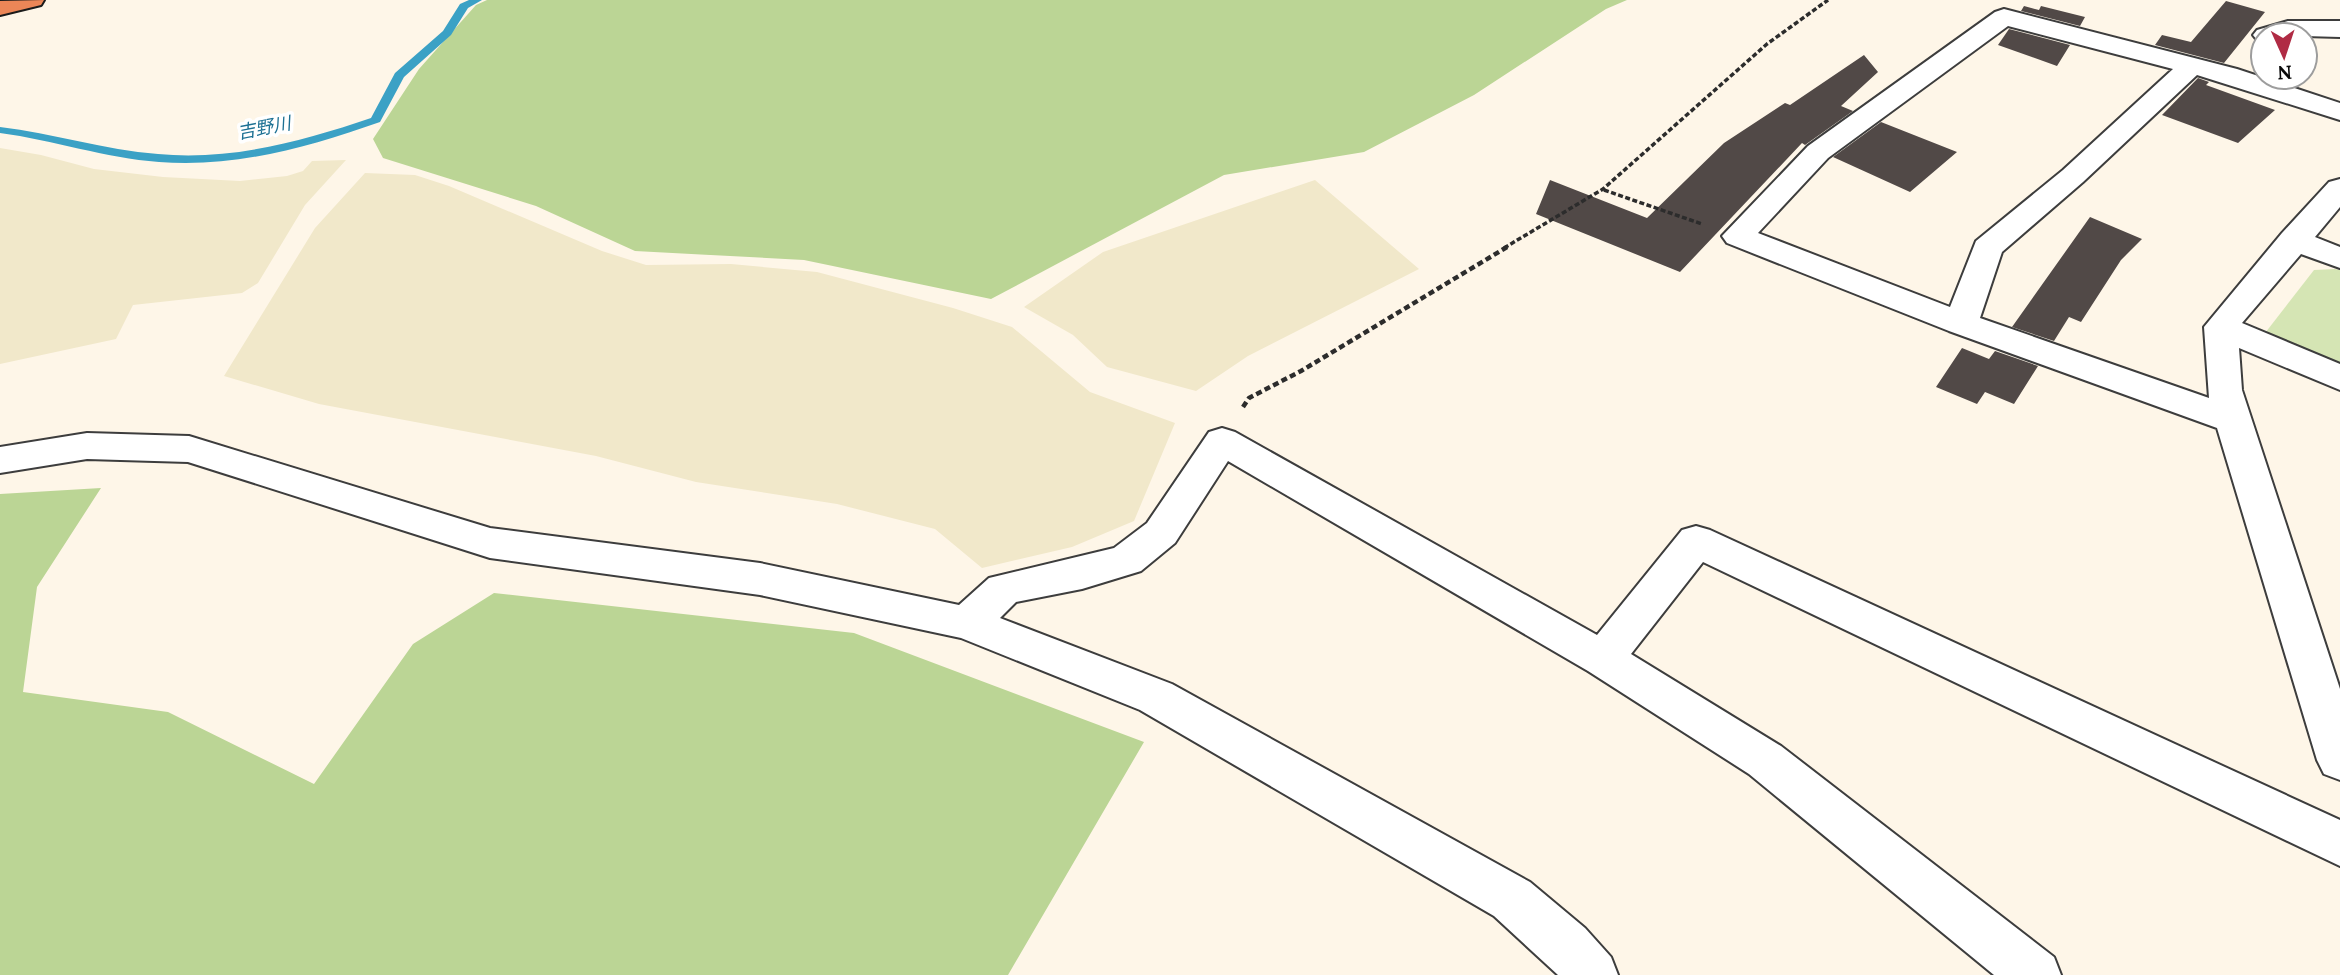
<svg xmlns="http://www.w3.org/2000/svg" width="2340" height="975" viewBox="0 0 2340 975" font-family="Lora,'Noto Sans JP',serif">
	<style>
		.farmland { fill: #f1e8ca }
		.green { fill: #d5e5b4 }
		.forest { fill: #bbd595 }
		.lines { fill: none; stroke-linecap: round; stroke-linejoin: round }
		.stream { fill: #3ba1c5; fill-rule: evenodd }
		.building { fill: #514947 }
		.minor-casing { stroke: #3d3d3d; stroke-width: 4 }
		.highway-casing { stroke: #1b1b1b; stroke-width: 4 }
		.path-far1 { stroke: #2c2c2c; stroke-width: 3.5; stroke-dasharray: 5 2.5; stroke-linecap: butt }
		.path { stroke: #2c2c2c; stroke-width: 4.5; stroke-dasharray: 6 3.5; stroke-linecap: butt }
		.minor { fill: #fff; fill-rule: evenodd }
		.highway { fill: #ec8657; fill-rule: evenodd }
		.labels { text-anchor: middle; stroke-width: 7; stroke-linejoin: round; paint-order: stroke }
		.far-water-label { font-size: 18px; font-style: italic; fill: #1c7093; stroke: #fff }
	</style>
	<rect width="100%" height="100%" fill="#fef6e8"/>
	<!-- farmland -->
	<path class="farmland" d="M0,148L41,155L94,169L163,177L240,181L287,176L303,171L312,161L346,160L305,205L258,283L242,293L133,305L116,339L0,364Z
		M365,173L415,175L449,186L602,251L646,265L731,264L817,272L953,308L1012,327L1090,392L1175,423L1134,521L1072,547L982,568L935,529L837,504L696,482L596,456L319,404L224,376L315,228Z
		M1315,180L1419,269L1248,356L1196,391L1107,367L1073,335L1024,307L1103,252Z"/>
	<!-- green -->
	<path class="green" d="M2335,269L2340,270V368L2262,337L2314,270Z"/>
	<!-- forest -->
	<path class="forest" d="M487,0H1627L1606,9L1474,95L1364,152L1224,175L991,299L804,260L635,251L536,206L383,158L373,139L419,69L476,5Z
		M101,488L37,587L23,692L168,712L314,784L413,644L494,593L854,633L1144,742L1008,975H0V494Z"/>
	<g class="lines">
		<!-- stream -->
		<path class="stream" d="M469,0H482L468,8L451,35L404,77L380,122C309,147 235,168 159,162C105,158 53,140 0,133V127C53,133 104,150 158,154C231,161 303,141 371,118L395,73L443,31L460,4Z"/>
	</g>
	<!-- building -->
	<path class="building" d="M2226,1L2265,12L2224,63L2155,45L2162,35L2191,42Z
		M2024,6L2039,10L2041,6L2085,17L2080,26L2021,11Z
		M2009,29L2070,45L2057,66L1998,45Z
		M1864,55L1878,72L1841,106L1853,111L1805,145L1802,143L1680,272L1536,214L1550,180L1647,218L1724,143L1785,103L1790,105Z
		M2198,78L2209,82L2206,85L2275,110L2238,143L2162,115Z
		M1881,122L1957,152L1910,192L1833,157Z
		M2090,217L2142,239L2121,260L2081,322L2069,317L2054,341L2012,327Z
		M1962,348L1989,359L1995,351L2038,366L2014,404L1985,392L1977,404L1936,387Z"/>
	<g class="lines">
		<!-- minor casing -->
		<g class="minor-casing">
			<path id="minor" d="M2004,9L2237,69L2340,103V120L2197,75L2083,182L2002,252L1980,318L2209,398L2204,327L2282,233L2329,182L2340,179V207L2315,237L2340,247V268L2301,254L2242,323L2340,364V390L2239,348L2242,390L2340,689V780L2324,774L2317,760L2217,428L1949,331L1727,243L1722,236L1808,146L1995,12ZM2008,26L2173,69L2063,170L1976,241L1950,307L1758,233L1828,158Z
				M2288,21H2340V37L2263,35V42L2257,40L2253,35L2257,30Z
				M1222,428L1235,432L1597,635L1682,530L1696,526L1710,530L2340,820V866L1703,562L1631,654L1781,746L2054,957L2061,975H1994L1749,774L1588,671L1228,461L1175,543L1141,571L1082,589L1016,602L1000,618L1172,684L1530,882L1585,928L1611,957L1618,975H1558L1494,916L1140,710L961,638L760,595L490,558L188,462L87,459L0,473V447L87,433L189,436L490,528L760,563L959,605L989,578L1114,548L1147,523L1209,432Z"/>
		</g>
		<!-- highway casing -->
		<g class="highway-casing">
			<path id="highway" d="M44,0L41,5L0,15V1Z"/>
		</g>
		<!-- path-far1 -->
		<path class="path-far1" d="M1604,190L1702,224
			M1504,248L1603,189L1767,44L1828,0"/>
		<!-- path -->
		<path class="path" d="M1243,407L1249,398L1301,371L1507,247"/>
		<!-- minor -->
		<use href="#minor" class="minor"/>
		<!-- highway -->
		<use href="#highway" class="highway"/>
	</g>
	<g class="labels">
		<!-- far-water labels -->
		<g class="far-water-label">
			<text transform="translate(264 128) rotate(-11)" y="6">吉野川</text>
		</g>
	</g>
	<!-- north arrow -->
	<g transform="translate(2284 56) rotate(177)"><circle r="33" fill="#ffffff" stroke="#9d9d9d" stroke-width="2"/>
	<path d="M0-5L12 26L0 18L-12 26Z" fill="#b02b44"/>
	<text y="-10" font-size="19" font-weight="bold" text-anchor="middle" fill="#0a0a0a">N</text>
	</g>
</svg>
